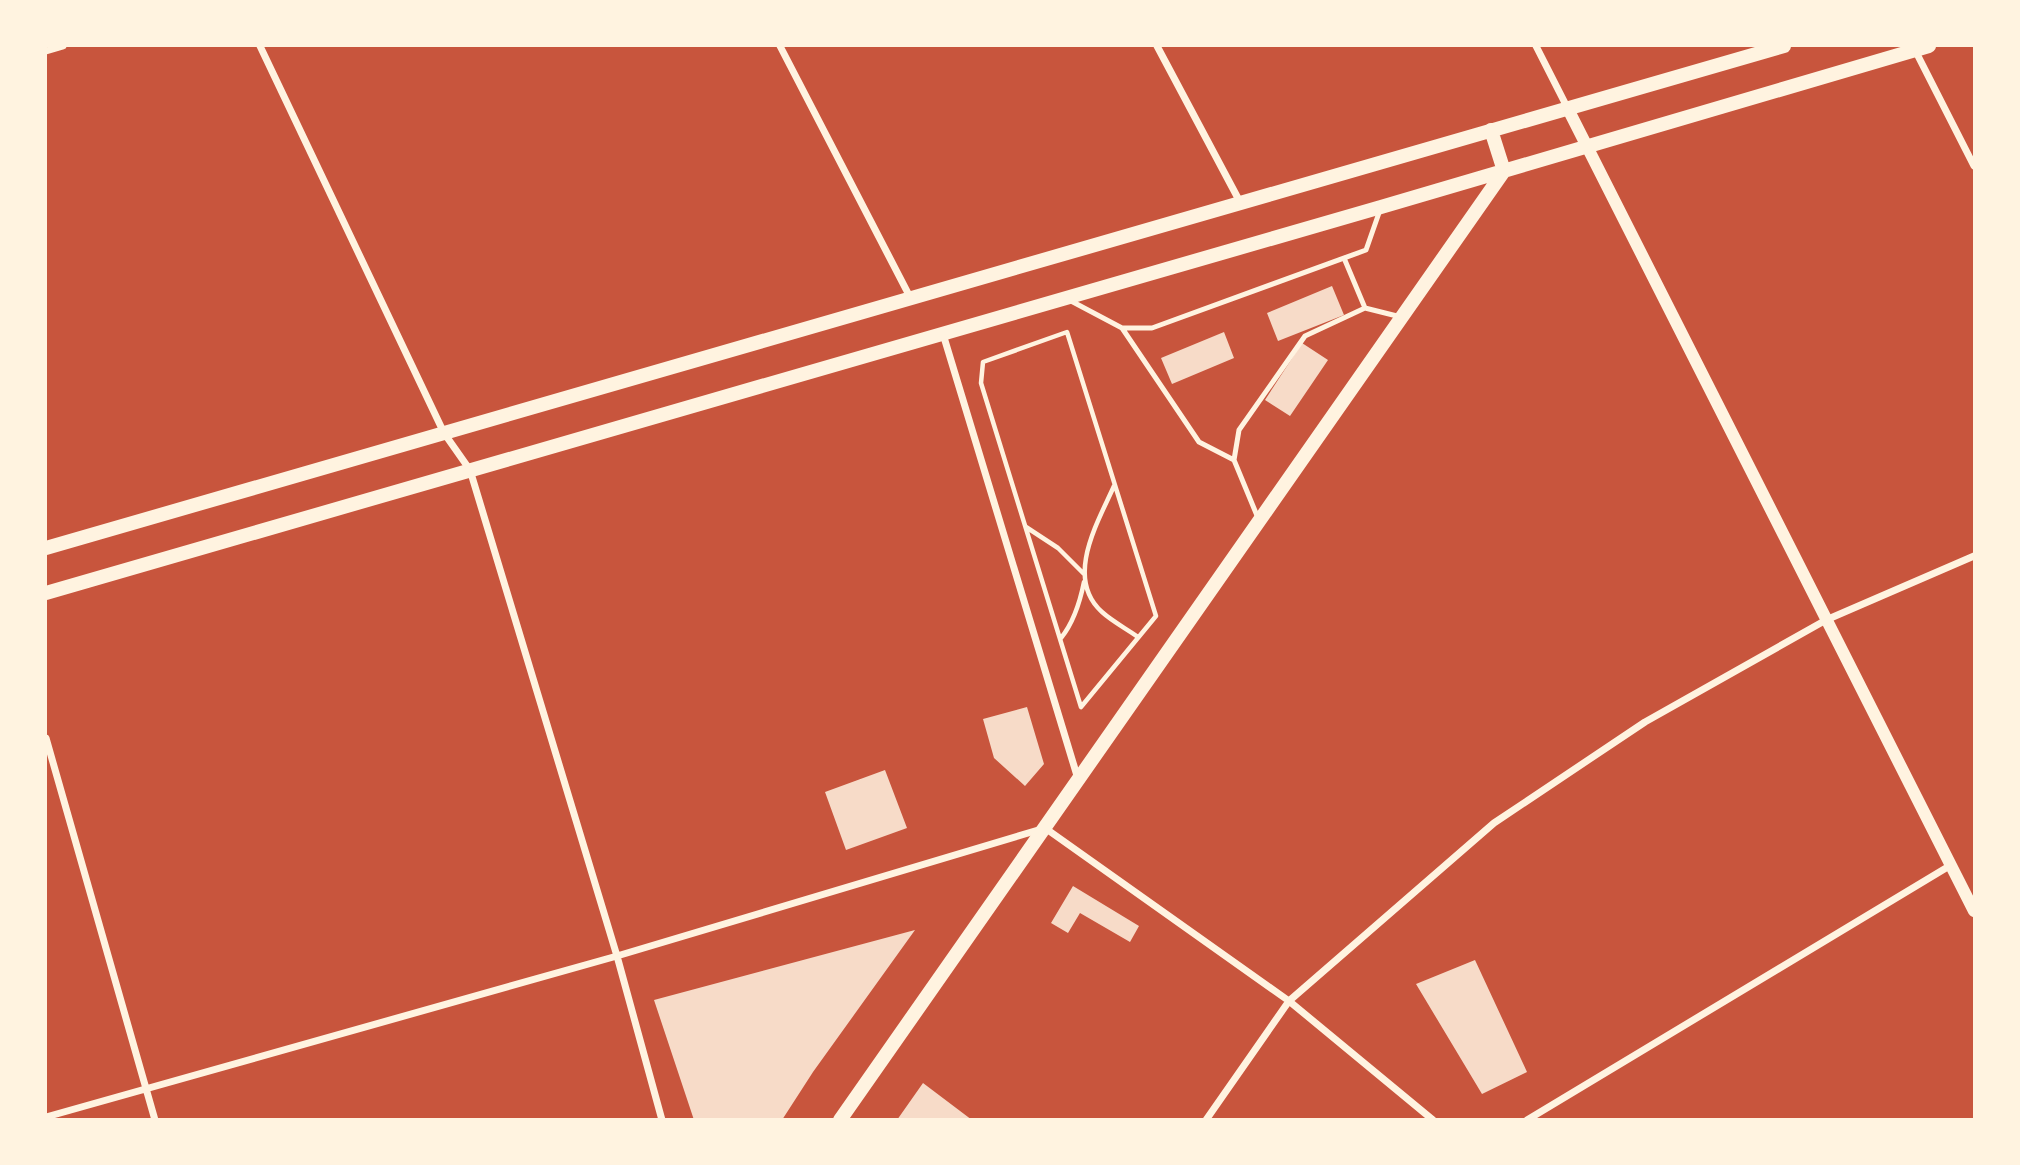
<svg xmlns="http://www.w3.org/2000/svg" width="2020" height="1165" viewBox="0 0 2020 1165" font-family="Roboto,sans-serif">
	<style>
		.building { fill: #f7dbc8 }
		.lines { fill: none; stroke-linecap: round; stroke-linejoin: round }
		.path { stroke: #fff3e0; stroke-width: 4.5 }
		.service { stroke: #fff3e0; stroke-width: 5 }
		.minor { stroke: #fff3e0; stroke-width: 7 }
		.tertiary { stroke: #fff3e0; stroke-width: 12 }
		.secondary { stroke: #fff3e0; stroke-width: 14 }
	</style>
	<rect width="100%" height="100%" fill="#c8553d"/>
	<!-- building -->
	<path class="building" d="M1332,286L1344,315L1278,341L1267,313Z
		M1224,332L1234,358L1172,384L1161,358Z
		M1302,343L1328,360L1290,416L1265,400Z
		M1027,707L1044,764L1025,786L994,758L983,719Z
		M885,770L907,828L846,850L825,792Z
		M1073,886L1139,926L1130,942L1080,913L1068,933L1051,923Z
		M915,930L813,1072L782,1120H694L654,1000Z
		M1475,960L1527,1072L1482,1094L1416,984Z
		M923,1083L972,1120H897Z"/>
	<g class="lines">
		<!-- path -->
		<path class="path" d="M1067,332L1156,616L1081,707L981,383L983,362Z
			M1114,486C1098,522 1064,578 1102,612C1113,622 1127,629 1138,637
			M1026,527L1058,548L1084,574
			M1061,638C1074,622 1080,602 1084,582"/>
		<!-- service -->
		<path class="service" d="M1344,258L1365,308
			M1071,301L1122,328H1152L1366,250L1380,210
			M1122,328L1199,442L1234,460
			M1258,518L1234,460L1239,430L1305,336L1365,308L1401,317"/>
		<!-- minor -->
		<path class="minor" d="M260,46L444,433L470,470L617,956L662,1120
			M780,46L910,297
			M1157,46L1240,202
			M1536,46L1567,107
			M1915,50L1974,166
			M46,51L63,46
			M943,334L1078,779
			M46,738L155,1120
			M46,1117L617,956L1045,828L1289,1001L1433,1120
			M1206,1120L1289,1001L1494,823L1645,722L1826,620L1974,556
			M1527,1120L1951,865"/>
		<!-- tertiary -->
		<path class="tertiary" d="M1567,107L1974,911"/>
		<!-- secondary -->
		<path class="secondary" d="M46,548L1784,46
			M46,593L1381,207L1929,46
			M840,1120L1504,171L1491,130"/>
	</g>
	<!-- border -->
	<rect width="2020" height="1165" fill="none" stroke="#fff3e0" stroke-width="94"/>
</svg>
